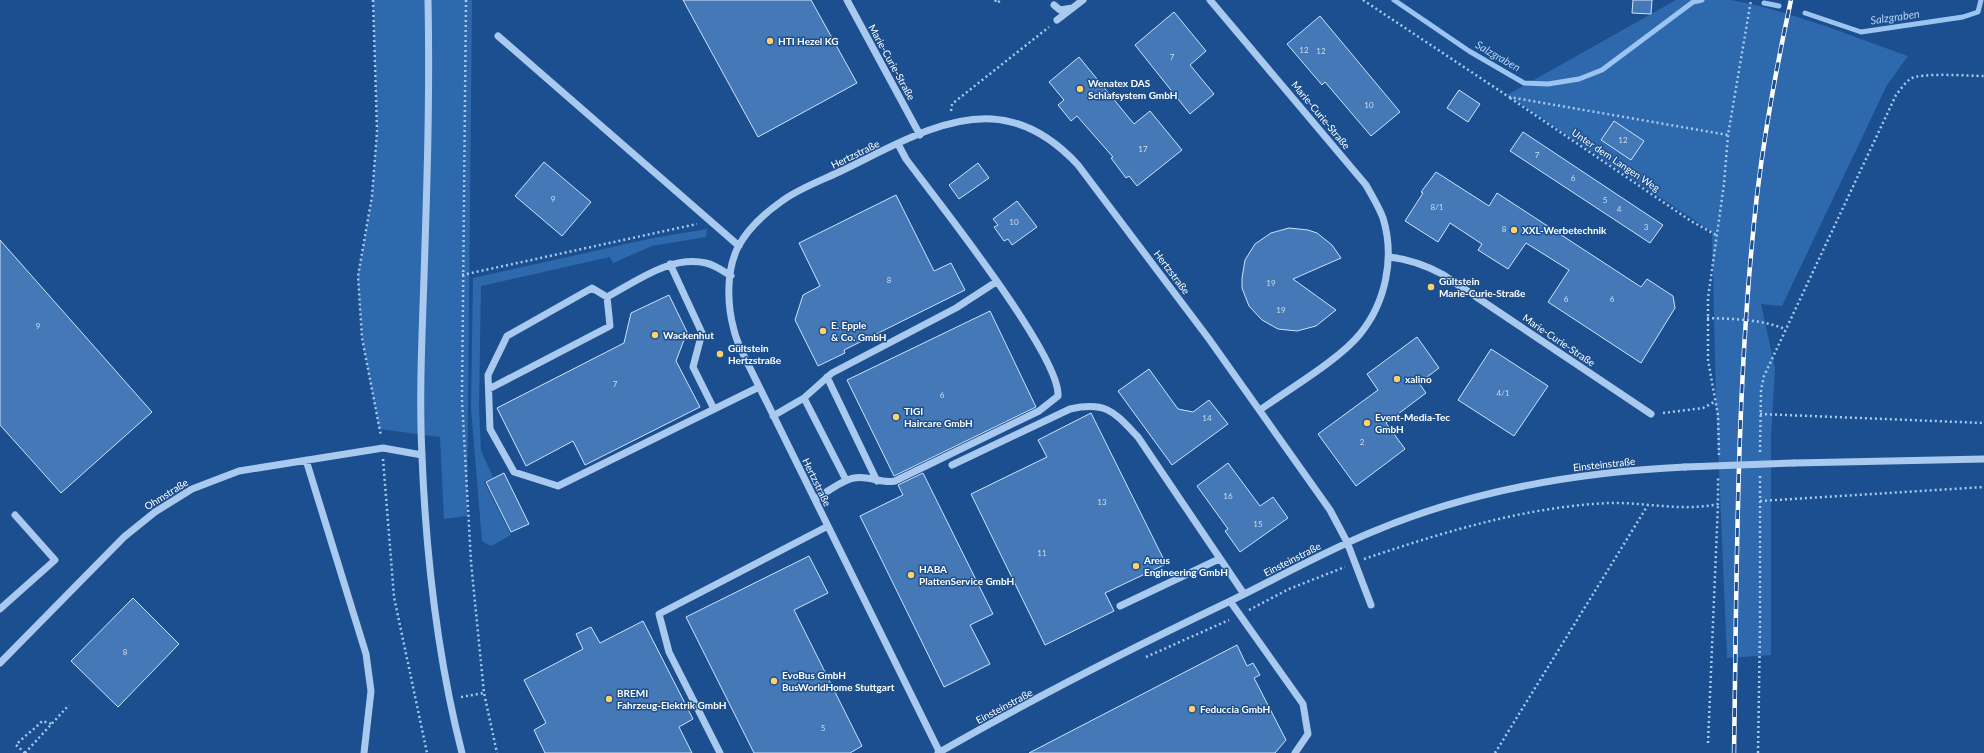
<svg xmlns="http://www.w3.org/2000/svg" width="1984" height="753" viewBox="0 0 1984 753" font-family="Lato,sans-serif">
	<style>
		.green { fill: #2e69ad }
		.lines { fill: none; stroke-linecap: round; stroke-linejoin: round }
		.stream { stroke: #9cc4f0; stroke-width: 5 }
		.building { fill: #4478b7; stroke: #cfe3fa }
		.path { stroke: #a9c9ee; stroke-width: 2.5; stroke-dasharray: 2 3; stroke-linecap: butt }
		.minor { stroke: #a9c9ee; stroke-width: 7 }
		.rail-casing { stroke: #fff; stroke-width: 4.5 }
		.rail { stroke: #1b4f8f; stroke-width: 3; stroke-dasharray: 9; stroke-linecap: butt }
		.minor-bridge { stroke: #a9c9ee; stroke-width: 7 }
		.poi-dot { fill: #ffd166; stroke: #1b4f8f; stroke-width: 1.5 }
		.labels { text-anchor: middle; stroke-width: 3; stroke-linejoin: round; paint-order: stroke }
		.number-label { font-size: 8px; fill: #d0dded }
		.poi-label { font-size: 10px; font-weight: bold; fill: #fff; stroke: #1b4f8f; text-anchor: start }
		.street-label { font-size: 10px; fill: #fff; stroke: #1b4f8f }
		.water-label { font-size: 11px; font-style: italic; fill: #b5d3f5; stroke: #1b4f8f }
	</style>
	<rect width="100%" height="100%" fill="#1b4f8f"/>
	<!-- green -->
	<path class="green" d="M373,0H472L467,516L444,519L440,437L379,429L362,338L358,276L372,196L377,131Z
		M1676,0C1694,0 1714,0 1731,0C1792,11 1850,36 1908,56L1887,85L1782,306L1761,304L1775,368L1771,436V655L1727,658L1716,401L1712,232L1507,95Z
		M707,229L706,237L652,246L613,263L610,257L481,286L479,407L481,451L493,477L484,482L511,535L491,546L482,541L471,408L473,278L653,238Z"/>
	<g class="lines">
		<!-- stream -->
		<path class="stream" d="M1394,0L1469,51L1524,83L1548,84L1579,79L1602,70L1693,2L1702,0
			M1764,3L1779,6
			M1805,13L1861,32L1963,17L1978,12L1981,0"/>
	</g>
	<!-- building -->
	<path class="building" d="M683,0H811L857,83L758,137Z
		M1633,0H1652L1651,14L1632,13Z
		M1174,12L1206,51L1190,65L1214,94L1190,114L1135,45Z
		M1320,16L1400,112L1371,136L1325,82L1322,85L1287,44Z
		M1079,57L1134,124L1150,111L1182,150L1137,186L1129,176L1126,178L1111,158L1113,157L1077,116L1071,121L1058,105L1064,100L1049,82Z
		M1459,90L1480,104L1468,122L1447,108Z
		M1614,121L1644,141L1631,160L1601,140Z
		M1523,132L1663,225L1650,243L1510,151Z
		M544,162L591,202L562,236L515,196Z
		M978,163L989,178L959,199L949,185Z
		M1436,172L1489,206L1497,193L1641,287L1647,279L1673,296L1675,308L1641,363L1548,302L1569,270L1526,243L1508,269L1478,250L1482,244L1450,223L1438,242L1405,221L1423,193L1421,192Z
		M896,195L934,271L951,263L965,290L844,350L845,353L818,366L795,320L803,295L820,286L799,243Z
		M1017,201L1037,227L1012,245L1008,239L1004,241L994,227L998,225L993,219Z
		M1289,228L1308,230L1317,233L1332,245L1341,258L1293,279L1336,310L1316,326L1297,331L1278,329L1262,320L1249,306L1242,288V278L1245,260L1255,244L1271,233Z
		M0,240L152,412L61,493L0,425Z
		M669,295L687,332L676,361L700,407L585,465L573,441L526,466L497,408L624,343L631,313Z
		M990,311L1036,407L894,476L847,380Z
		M1417,337L1439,368L1419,383L1426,393L1386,423L1405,449L1356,486L1318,434L1378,390L1367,374Z
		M1491,349L1548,386L1514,436L1458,400Z
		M1149,369L1178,409L1193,412L1209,400L1228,424L1172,465L1118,391Z
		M1091,413L1166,564L1105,593L1114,611L1045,645L971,494L1047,457L1038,440Z
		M1228,463L1260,506L1273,497L1288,518L1240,552L1225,531L1228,529L1197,486Z
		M504,473L529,524L511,532L486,482Z
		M923,473L993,614L970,625L990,664L944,687L860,516L903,495L898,485Z
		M809,556L828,593L794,610L862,746L850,753H754L686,617Z
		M133,598L179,644L118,707L71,661Z
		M643,621L693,719L679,727L692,753H545L534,730L546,723L524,680L583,649L576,634L591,627L600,643Z
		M1237,645L1247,666L1253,663L1260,675L1254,678L1286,740L1275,753H1029Z"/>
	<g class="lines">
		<!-- path -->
		<path class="path" d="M373,0L377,131L372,196L358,276L362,338L381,436
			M466,0L462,400L471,562L484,693L497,753
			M995,0L997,3L1001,0
			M1363,0L1509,97L1728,135
			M1510,98L1691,221L1716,235
			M951,111L952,104L1049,27
			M462,275L697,224
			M1707,318C1734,319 1760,319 1785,329
			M1663,413L1703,408L1716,401
			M1760,414L1984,423
			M1760,452L1761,390L1764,376L1896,95C1900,90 1905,83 1910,79C1921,72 1969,76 1984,76
			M1719,455L1718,415L1708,360V298L1724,184L1728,135L1751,0
			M383,459L394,597L427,753
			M1760,501L1984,487
			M1364,559C1444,532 1524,507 1609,503C1645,502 1683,512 1718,504V476
			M1249,610L1289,589L1345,567
			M1146,657L1229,620
			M461,697L484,693
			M1708,743L1718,504
			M25,753L69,705
			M25,753L16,745C24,736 34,730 42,721L52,724
			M1495,753L1648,505
			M1758,753L1760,628V475"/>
		<!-- minor -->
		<path class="minor" d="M428,0C430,93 427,185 424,277C422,337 419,397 422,456C426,556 437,656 462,753
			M847,0L920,135
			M1210,0L1366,185C1372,196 1379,207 1383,218C1395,257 1386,302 1360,334C1339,360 1289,389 1260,410
			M1054,5L1060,10L1072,8
			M1057,20L1083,0
			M498,36L739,246
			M1389,257C1409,259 1425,265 1442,274L1651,414
			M670,264L702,333L693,367L714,409
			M731,276C723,271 715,265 706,263C671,255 637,281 607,297L592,288L507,336L488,375L490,429L514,472L558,486L759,387
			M827,377L877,481
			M489,389L610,326L607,297
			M804,398L846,480
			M773,416L804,398L832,373L956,308L996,282
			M306,460L366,654L371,691L364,753
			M1794,463L1984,459
			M952,465L1070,409C1107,401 1114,412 1138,437L1244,594
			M815,499C826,493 842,480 854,478C868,475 881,484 895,481L1039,411L1058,396C1061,356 935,198 906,159L898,144
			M1230,601L1303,704L1308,734L1295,753
			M1120,606L1219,559
			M0,609L55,560L15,515
			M0,663L124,537L155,512L192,489L239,471L383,448L422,455
			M720,753L669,652L659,614L828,526
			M938,753C1030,700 1126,651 1222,605C1272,581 1321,553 1372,532C1471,490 1578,472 1685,467
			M940,753L745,358C741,349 736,340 734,330C727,305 726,271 738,247C748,228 765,213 782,201C798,189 820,181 839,172C884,151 940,116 992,119C1026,121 1055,140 1078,165L1209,339L1330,510L1347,542L1371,605"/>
		<!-- rail casing -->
		<g class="rail-casing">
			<path id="rail" d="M1734,753C1737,567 1736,380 1757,195C1765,129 1777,64 1791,0"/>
		</g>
		<!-- rail -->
		<use href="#rail" class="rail"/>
		<!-- minor-bridge -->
		<path class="minor-bridge" d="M1685,467L1794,463"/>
	</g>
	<!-- markers -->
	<g class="poi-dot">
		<circle cx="770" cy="41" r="4"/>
		<circle cx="1080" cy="89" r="4"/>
		<circle cx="1514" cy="230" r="4"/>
		<circle cx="1431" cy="287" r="4"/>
		<circle cx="823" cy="331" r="4"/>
		<circle cx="655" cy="335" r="4"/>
		<circle cx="720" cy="354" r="4"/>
		<circle cx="1397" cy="379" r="4"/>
		<circle cx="896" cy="417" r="4"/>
		<circle cx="1367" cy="423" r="4"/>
		<circle cx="1136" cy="566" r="4"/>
		<circle cx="911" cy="575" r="4"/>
		<circle cx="774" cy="681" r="4"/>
		<circle cx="609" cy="699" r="4"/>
		<circle cx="1192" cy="709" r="4"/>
	</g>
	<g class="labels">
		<!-- number labels -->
		<g class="number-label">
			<text x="1304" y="53">12</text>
			<text x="1321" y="54">12</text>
			<text x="1172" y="60">7</text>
			<text x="1369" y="108">10</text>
			<text x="1623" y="143">12</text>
			<text x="1143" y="152">17</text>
			<text x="1537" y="158">7</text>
			<text x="1573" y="181">6</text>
			<text x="553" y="202">9</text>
			<text x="1605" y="203">5</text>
			<text x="1437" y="210">8/1</text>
			<text x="1619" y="212">4</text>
			<text x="1014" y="225">10</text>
			<text x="1646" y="230">3</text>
			<text x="1504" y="232">8</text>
			<text x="889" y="283">8</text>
			<text x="1271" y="286">19</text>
			<text x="1566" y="302">6</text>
			<text x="1612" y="302">6</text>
			<text x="1281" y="313">19</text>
			<text x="38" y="329">9</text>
			<text x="615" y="387">7</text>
			<text x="1503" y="396">4/1</text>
			<text x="942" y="398">6</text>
			<text x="1207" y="421">14</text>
			<text x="1362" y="445">2</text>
			<text x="1228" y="499">16</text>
			<text x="1102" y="505">13</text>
			<text x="1258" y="527">15</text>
			<text x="1042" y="556">11</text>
			<text x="125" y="655">8</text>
			<text x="823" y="731">5</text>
		</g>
		<!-- poi labels -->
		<g class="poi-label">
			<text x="778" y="45">HTI Hezel KG</text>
			<text x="1088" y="87">Wenatex DAS<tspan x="1088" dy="12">Schlafsystem GmbH</tspan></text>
			<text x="1522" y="234">XXL-Werbetechnik</text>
			<text x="1439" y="285">Gültstein<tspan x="1439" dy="12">Marie-Curie-Straße</tspan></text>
			<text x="831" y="329">E. Epple<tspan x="831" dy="12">&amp; Co. GmbH</tspan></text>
			<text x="663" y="339">Wackenhut</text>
			<text x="728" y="352">Gültstein<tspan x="728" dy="12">Hertzstraße</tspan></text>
			<text x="1405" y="383">xalino</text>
			<text x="904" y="415">TIGI<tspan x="904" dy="12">Haircare GmbH</tspan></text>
			<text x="1375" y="421">Event-Media-Tec<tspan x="1375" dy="12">GmbH</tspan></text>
			<text x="1144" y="564">Areus<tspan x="1144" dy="12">Engineering GmbH</tspan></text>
			<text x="919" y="573">HABA<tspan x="919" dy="12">PlattenService GmbH</tspan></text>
			<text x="782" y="679">EvoBus GmbH<tspan x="782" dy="12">BusWorldHome Stuttgart</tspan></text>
			<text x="617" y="697">BREMI<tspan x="617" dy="12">Fahrzeug-Elektrik GmbH</tspan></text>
			<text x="1200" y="713">Feduccia GmbH</text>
		</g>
		<!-- street labels -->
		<g class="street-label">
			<text transform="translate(892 62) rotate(61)" y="4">Marie-Curie-Straße</text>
			<text transform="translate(1321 115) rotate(50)" y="4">Marie-Curie-Straße</text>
			<text transform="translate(855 154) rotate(-26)" y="4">Hertzstraße</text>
			<text transform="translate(1616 160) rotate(34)" y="4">Unter dem Langen Weg</text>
			<text transform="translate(1172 272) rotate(53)" y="4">Hertzstraße</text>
			<text transform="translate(1559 340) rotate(34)" y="4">Marie-Curie-Straße</text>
			<text transform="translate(1604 464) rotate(-6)" y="4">Einsteinstraße</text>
			<text transform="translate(817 482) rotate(64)" y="4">Hertzstraße</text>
			<text transform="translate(166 494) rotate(-32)" y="4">Ohmstraße</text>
			<text transform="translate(1292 559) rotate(-27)" y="4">Einsteinstraße</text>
			<text transform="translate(1004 706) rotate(-28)" y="4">Einsteinstraße</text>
		</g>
		<!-- water labels -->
		<g class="water-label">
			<text transform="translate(1895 17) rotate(-8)" y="4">Salzgraben</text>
			<text transform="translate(1498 56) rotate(30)" y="4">Salzgraben</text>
		</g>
	</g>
</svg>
